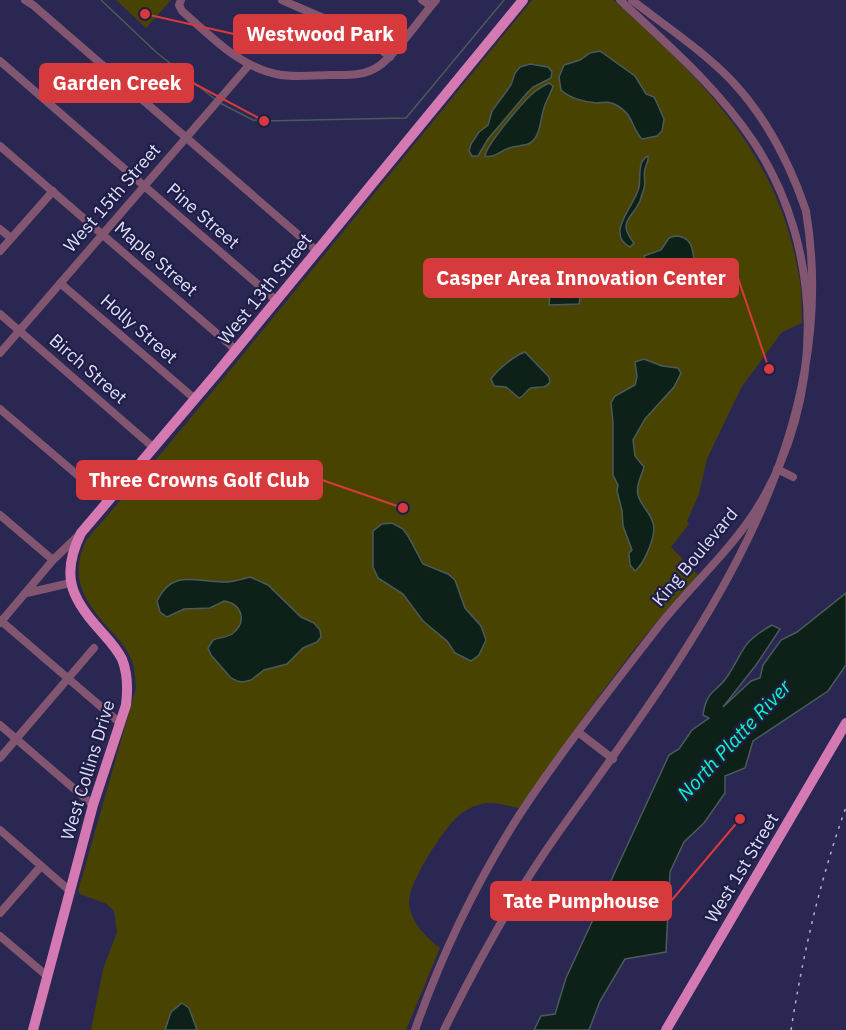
<svg xmlns="http://www.w3.org/2000/svg" width="846" height="1030" viewBox="0 0 846 1030" font-family="'IBM Plex Sans',sans-serif">
	<style>
		.green { fill: #494302 }
		.water { fill: #0d2118; stroke: #4b5a5c; stroke-width: 1.5 }
		.lines { fill: none; stroke-linecap: round; stroke-linejoin: round }
		.stream { stroke: #4b5a5c; stroke-width: 1.5 }
		.minor { stroke: #825570; stroke-width: 8 }
		.major { stroke: #d579b2; stroke-width: 10 }
		.rail { stroke: #afafcf; stroke-width: 1.5; stroke-dasharray: 3 6; stroke-linecap: butt }
		.labels { text-anchor: middle; stroke-width: 4.5; stroke-linejoin: round; paint-order: stroke }
		.street-label { font-size: 18px; fill: #dddefa; stroke: #201d47 }
		.water-label { font-size: 20px; font-style: italic; fill: #0bfab2; stroke: #201d47 }
		.leader { fill: none; stroke: #d73a3d; stroke-width: 2 }
		.callout-dot { fill: #d73a3d; stroke: #201d47; stroke-width: 2 }
		.callout { fill: #d73a3d; stroke: #d73a3d; stroke-width: 2 }
		.callout-label { font-size: 20px; text-anchor: middle; font-weight: bold; fill: #fff }
	</style>
	<rect width="100%" height="100%" fill="#2a2752"/>
	<!-- green -->
	<path class="green" d="M116,0H171L146,28Z
		M532,0H613C704,80 781,156 800,282C802,295 801,309 802,323L782,332L741,388L707,459L699,494L687,521L689,524L671,547L698,575C631,646 576,728 519,808C504,806 494,800 478,805C471,807 464,811 458,816C443,830 408,883 409,903C411,923 425,936 440,948L406,1030H91L103,969L117,932L114,911L107,904L80,894L78,891L136,688C135,680 135,672 133,664C130,653 121,642 113,633C86,604 67,579 87,539L164,450L241,357Z"/>
	<!-- water -->
	<path class="water" d="M600,51L635,76L646,94L654,97L657,103L664,119L662,131L657,136L642,139C630,126 635,117 618,106C609,100 604,103 596,103C585,102 569,98 561,90L559,77L564,65L580,60L590,53Z
		M530,64L548,67L552,72L551,78L533,87L527,93L488,139L478,156H472L469,151L471,144L479,132L488,125L492,111L511,85L515,73L520,67Z
		M549,83L553,86C551,94 546,100 544,108C540,119 541,136 530,143C523,147 515,145 507,149C499,152 494,158 485,156C487,144 522,103 532,94C537,89 543,86 549,83Z
		M648,156C649,162 646,163 645,169C643,175 646,182 644,188C643,192 641,197 640,201C631,220 617,221 634,243L630,247C604,234 636,204 639,187C641,176 637,161 648,156Z
		M675,236C699,236 691,263 697,275L692,276L664,271L654,273L648,268L644,256L661,250L669,238Z
		M554,272C574,271 583,285 579,304L549,305L551,279Z
		M525,352L549,377L550,382C544,390 540,386 531,388C526,390 525,396 519,398L506,387L494,386L491,379C497,370 515,355 525,352Z
		M644,359L662,366L678,368L681,373L674,387L645,419L633,440L635,456L644,467C641,477 636,485 638,495C641,506 650,512 653,523C657,535 644,564 635,571L630,565L629,553L632,550L623,526L622,510L617,491L618,485L613,475V422L611,403L615,396L635,385L637,377L635,362Z
		M392,523L403,529L408,536L423,564L448,574L455,580L465,608L481,626L486,640L479,655L471,661L455,653L447,641L423,621L403,594L378,578L373,567V531L382,524Z
		M250,577L268,585L301,617L314,623L320,630L321,637L317,642L303,648L287,664L264,670L251,680L243,682L237,681L231,678L211,655L208,648L213,640C220,637 226,638 232,634C247,623 243,604 224,601L210,608L184,609L167,617L160,612L157,601C172,569 195,582 222,582C231,583 242,579 250,577Z
		M846,593V665L828,691L753,741L745,768L725,776V793L704,823L684,842L670,872L666,952L625,959L600,1001L589,1030H534L541,1016L555,1014L566,978L669,755L679,749L692,730L709,718L703,715C707,689 715,694 727,677C745,650 740,643 772,625L780,629L756,665L723,707L751,681L760,678L763,665L781,640L797,632Z
		M182,1003L189,1008L197,1030H165L171,1012Z"/>
	<g class="lines">
		<!-- stream -->
		<path class="stream" d="M101,0L156,52L216,100
			M220,103L253,120L264,121L406,118L504,0"/>
		<!-- minor -->
		<path class="minor" d="M25,0L33,5L317,251
			M181,0L179,5L182,11C210,35 238,66 276,74C293,78 313,75 331,75C348,75 365,76 379,66C396,54 421,17 436,0
			M282,0C319,17 358,29 390,57
			M422,0L431,6
			M0,61L277,301
			M0,146L236,350
			M0,229L11,238
			M0,251L53,191
			M60,283L195,399
			M0,314L154,448
			M0,353L249,65
			M0,409L108,501
			M777,469L793,477
			M0,515L53,560
			M27,593L70,583
			M0,620L120,723
			M0,623L53,560L80,534
			M0,725L93,805
			M578,732L613,759
			M0,758L94,648
			M0,830L70,891
			M0,913L41,866
			M0,936L47,976
			M415,1030C441,956 476,883 518,817C560,753 608,692 655,631C687,589 727,555 756,510C825,400 826,250 753,141C717,87 667,44 620,0
			M444,1030C477,963 513,897 556,836C684,656 846,453 806,211C790,164 765,116 731,80C702,50 665,26 632,0"/>
		<!-- major -->
		<path class="major" d="M33,1030L93,805L126,705C128,689 128,674 122,659C116,647 107,638 99,629C70,597 61,574 81,533L216,374L523,0
			M666,1030L846,723"/>
		<!-- rail -->
		<path class="rail" d="M791,1030C803,954 820,880 846,807"/>
	</g>
	<g class="labels">
		<!-- street labels -->
		<g class="street-label">
			<text transform="translate(112 198) rotate(-49)" y="6">West 15th Street</text>
			<text transform="translate(203 216) rotate(41)" y="6">Pine Street</text>
			<text transform="translate(156 259) rotate(41)" y="6">Maple Street</text>
			<text transform="translate(265 289) rotate(-51)" y="6">West 13th Street</text>
			<text transform="translate(139 329) rotate(41)" y="6">Holly Street</text>
			<text transform="translate(88 369) rotate(41)" y="6">Birch Street</text>
			<text transform="translate(695 557) rotate(-50)" y="6">King Boulevard</text>
			<text transform="translate(88 770) rotate(-73)" y="6">West Collins Drive</text>
			<text transform="translate(742 868) rotate(-59)" y="6">West 1st Street</text>
		</g>
		<!-- water labels -->
		<g class="water-label">
			<text transform="translate(734 740) rotate(-47)" y="7">North Platte River</text>
		</g>
	</g>
	<!-- callouts -->
	<path class="leader" d="M145 14L234 34M264 121L193 83M769 369L738 278M403 508L322 480M740 819L671 901"/>
	<g class="callout-dot">
		<circle cx="145" cy="14" r="6"/>
		<circle cx="264" cy="121" r="6"/>
		<circle cx="769" cy="369" r="6"/>
		<circle cx="403" cy="508" r="6"/>
		<circle cx="740" cy="819" r="6"/>
	</g>
	<g class="callout">
		<rect x="234" y="15" width="172" height="38" rx="6"/>
		<rect x="40" y="64" width="153" height="38" rx="6"/>
		<rect x="424" y="259" width="314" height="38" rx="6"/>
		<rect x="77" y="461" width="245" height="38" rx="6"/>
		<rect x="491" y="882" width="180" height="38" rx="6"/>
	</g>
	<g class="callout-label">
		<text x="320" y="41">Westwood Park</text>
		<text x="117" y="90">Garden Creek</text>
		<text x="581" y="285">Casper Area Innovation Center</text>
		<text x="199" y="487">Three Crowns Golf Club</text>
		<text x="581" y="908">Tate Pumphouse</text>
	</g>
</svg>
